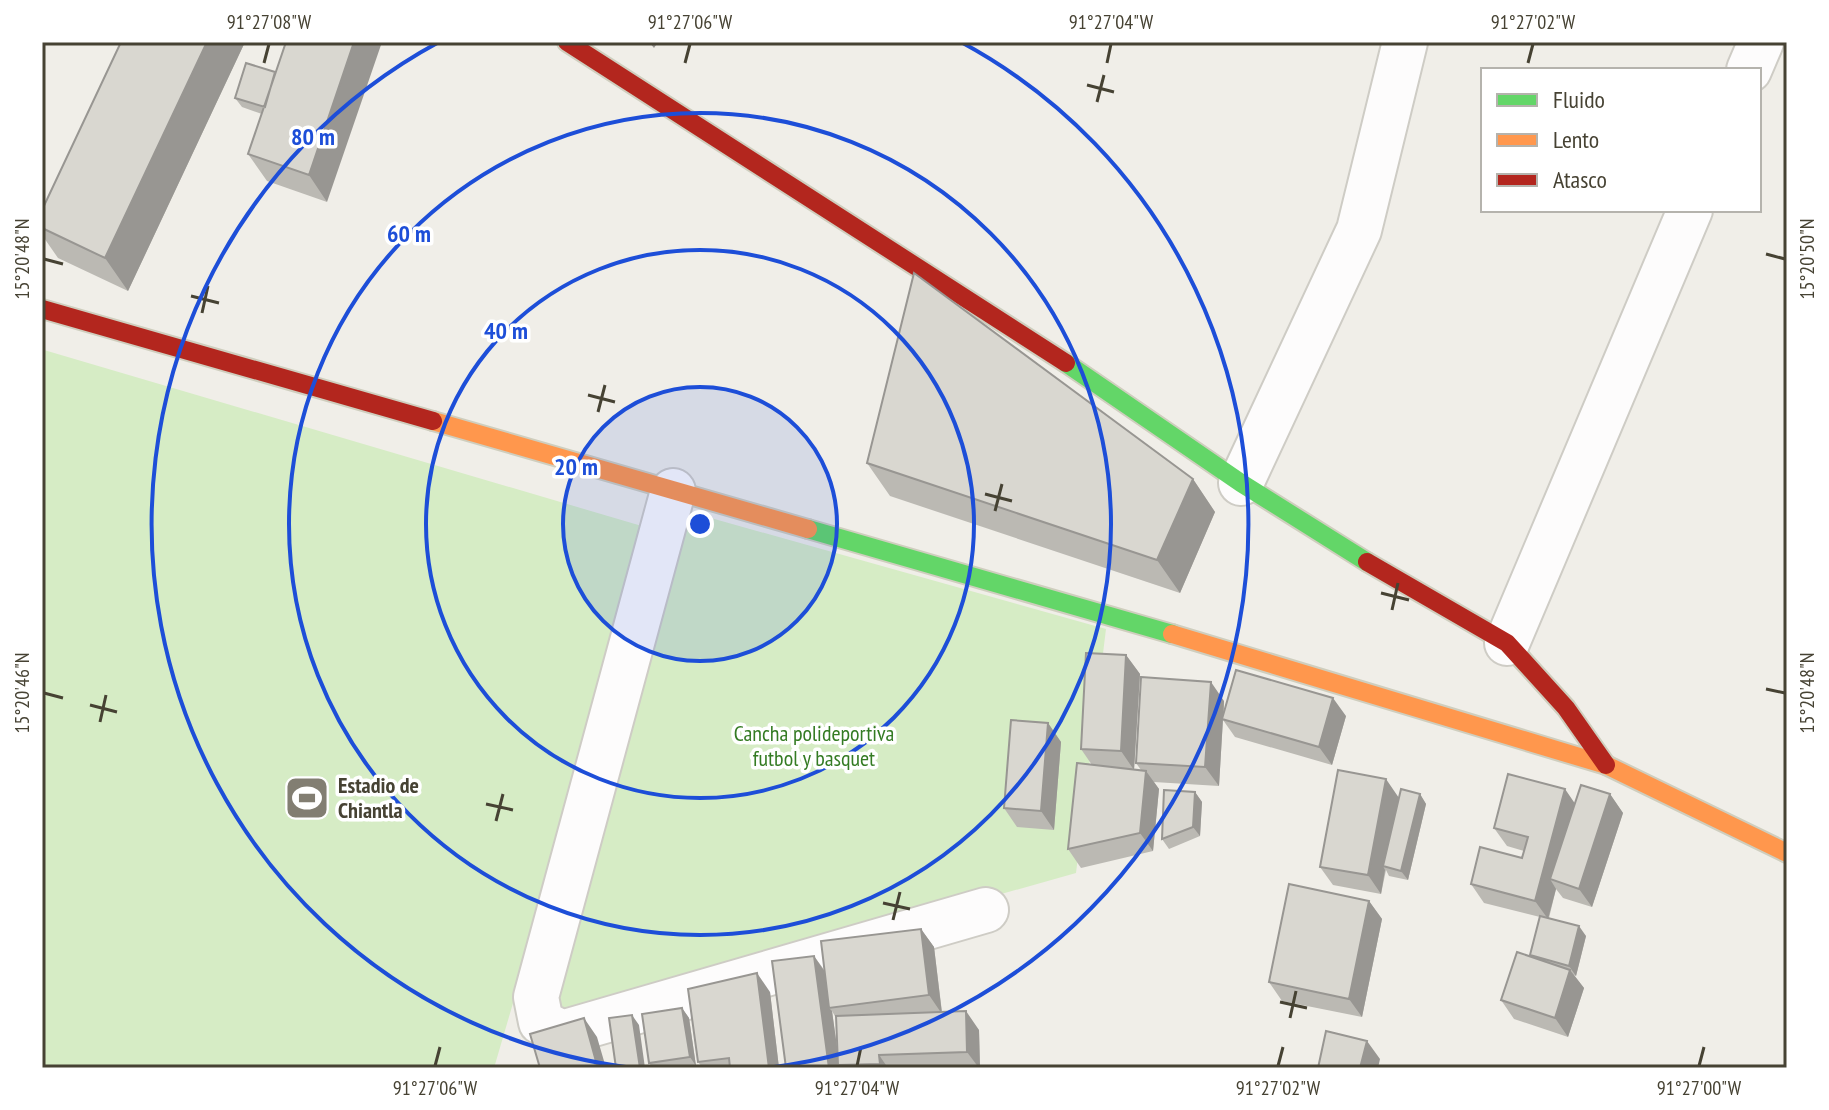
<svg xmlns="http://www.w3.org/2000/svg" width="1829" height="1110" viewBox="0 0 1829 1110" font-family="'PT Sans Narrow',sans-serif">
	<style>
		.green { fill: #d6ecc5 }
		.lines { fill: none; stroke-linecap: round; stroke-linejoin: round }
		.street-casing { stroke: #ceccc5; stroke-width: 48 }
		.fast-casing { stroke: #cfcebe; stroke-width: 22 }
		.slow-casing { stroke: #cfcebe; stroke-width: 22 }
		.jam-casing { stroke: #cfcebe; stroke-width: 22 }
		.street { stroke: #fdfcfc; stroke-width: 44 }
		.fast { stroke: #63d668; stroke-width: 18 }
		.slow { stroke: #ff974d; stroke-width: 18 }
		.jam { stroke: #b3261e; stroke-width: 18 }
		.wall { fill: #bbb9b3; fill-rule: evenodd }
		.shaded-wall { fill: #989692 }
		.building { fill: #d9d7d0; stroke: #989692; stroke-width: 2 }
		.ticks { fill: none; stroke: #464233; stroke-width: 3 }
		.ring { fill: none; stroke: #1d4ed8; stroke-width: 4 }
		.labels { text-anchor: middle; stroke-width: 7; stroke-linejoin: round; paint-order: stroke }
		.park-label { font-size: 22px; fill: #347b23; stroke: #fff }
		.poi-label { font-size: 22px; font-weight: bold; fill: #464233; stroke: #fff; text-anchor: start }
		.centre { fill: #1d4ed8; stroke: #fff; stroke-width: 4 }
		.ring-label { font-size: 24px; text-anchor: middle; font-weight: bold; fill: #1d4ed8; stroke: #fff; stroke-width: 7; stroke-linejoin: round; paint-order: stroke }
		.neatline { fill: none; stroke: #464233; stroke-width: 3 }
		.ticks-label { font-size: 20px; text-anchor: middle; fill: #464233 }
	</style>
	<rect width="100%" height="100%" fill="#f0eee8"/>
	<!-- green -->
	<path class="green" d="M44,350L652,529L494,1068H42Z
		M679,509L1106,629L1076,873L576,1014L545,997Z"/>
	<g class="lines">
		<!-- street casing -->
		<g class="street-casing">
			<path id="street" d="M1749,70L1761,42
				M1241,483L1359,230L1405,42
				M673,491L536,997L541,1022L562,1033L986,910
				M1507,643L1690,210"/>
		</g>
		<!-- fast casing -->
		<g class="fast-casing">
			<path id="fast" d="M1066,363L1241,483L1367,562
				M808,529L1172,634"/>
		</g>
		<!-- slow casing -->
		<g class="slow-casing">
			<path id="slow" d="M433,421L808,529
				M1172,634L1606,765L1787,853"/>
		</g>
		<!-- jam casing -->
		<g class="jam-casing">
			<path id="jam" d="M567,42L1066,363
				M42,309L433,421
				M1367,562L1507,643L1566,708L1606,765"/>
		</g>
		<!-- street -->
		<use href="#street" class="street"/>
		<!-- fast -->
		<use href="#fast" class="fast"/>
		<!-- slow -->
		<use href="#slow" class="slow"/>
		<!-- jam -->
		<use href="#jam" class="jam"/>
	</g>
	<!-- wall -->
	<path class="wall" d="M121,42H245L128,291L58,258L42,235V210Z
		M275,72L276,73L327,202L267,181L248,154L262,114L242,107L235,98Z
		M867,463L1193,479L1215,512L1180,593L890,496Z
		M1126,655L1140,674L1134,770H1141L1136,763L1224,701V713L1346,716L1332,765L1235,737L1223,720L1219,786L1154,782L1159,789L1153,851L1081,868L1068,849L1092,765L1081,749Z
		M1048,723L1061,742L1054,830L1017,827L1004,808Z
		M1195,792L1202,802L1200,836L1169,849L1162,839Z
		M1420,794L1426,804L1408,880L1389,876L1386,870L1381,894L1333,885L1320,867L1399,798Z
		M1610,794L1623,813L1592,907L1563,898L1556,889L1549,918L1586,936L1576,976L1574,975L1584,988L1568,1037L1514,1019L1501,1000L1531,956L1540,917L1484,903L1471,884L1522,858L1524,851L1507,846L1494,828Z
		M1369,901L1382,919L1362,1017L1282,1001L1269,982Z
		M921,929L934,947L942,1012L979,1030L980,1068H840L814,956L825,971ZM832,1011L836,1018L838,1056Z
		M770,992L779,1068H703L698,1062Z
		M682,1008L689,1018L696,1066L687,1068H653L649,1063Z"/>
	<!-- shaded-wall -->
	<path class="shaded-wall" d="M207,42H245L128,291L105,258Z
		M354,42H382L327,202L309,175Z
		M649,42H658L654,48Z
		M1193,479L1215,512L1180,593L1157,560Z
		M1126,655L1140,674L1134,770L1121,751Z
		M1211,682L1224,701L1219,786L1205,767Z
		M1333,698L1346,716L1332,765L1319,747Z
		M1048,723L1061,742L1054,830L1041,811Z
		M1146,771L1159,789L1153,851L1140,833Z
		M1386,779L1399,798L1383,866L1385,870L1381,894L1368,875Z
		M1565,789L1578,808L1550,879L1556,889L1548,919L1535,901Z
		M1195,792L1202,802L1200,836L1193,827Z
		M1420,794L1426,804L1408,880L1401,871Z
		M1610,794L1623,813L1592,907L1579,889Z
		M1369,901L1382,919L1362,1017L1349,999Z
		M1579,926L1586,936L1576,976L1569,966Z
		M921,929L934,947L942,1014L929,995Z
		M814,956L827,975L829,1008L832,1011L840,1068H829Z
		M1570,970L1584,988L1568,1037L1555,1018Z
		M757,973L770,992L779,1068H769Z
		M682,1008L689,1018L696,1066L690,1057Z
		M966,1011L979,1030L980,1068H979L967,1052Z
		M632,1015L639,1025L645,1068H640Z
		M584,1018L597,1037L606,1068H600L597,1065Z
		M1367,1041L1380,1059L1378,1068H1360Z
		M879,1055L888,1068H883L880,1064Z"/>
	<!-- building -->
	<path class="building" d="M121,42H207L105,258L42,228V210Z
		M286,42H354L309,175L248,154Z
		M246,63L275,72L265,107L235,98Z
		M914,273L1193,479L1157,560L867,463Z
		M1086,653L1126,655L1121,751L1081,749Z
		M1236,670L1333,698L1319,747L1222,719Z
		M1141,677L1211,682L1205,767L1136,763Z
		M1011,720L1048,723L1041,811L1004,808Z
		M1077,763L1146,771L1140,833L1068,849Z
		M1338,770L1386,779L1368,875L1320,867Z
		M1508,774L1565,789L1535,901L1471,884L1480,847L1522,858L1528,837L1494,828Z
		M1581,785L1610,794L1579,889L1550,879Z
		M1401,789L1420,794L1401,871L1383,866Z
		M1164,790L1195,792L1193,827L1162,839Z
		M1289,884L1369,901L1349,999L1269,982Z
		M1540,916L1579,926L1569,966L1530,955Z
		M921,929L929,995L829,1008L821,941Z
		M1517,952L1570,970L1555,1018L1501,1000Z
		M814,956L829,1068H786L772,961Z
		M757,973L769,1068H730L729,1058L698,1062L688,989Z
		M682,1008L690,1057L649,1063L642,1014Z
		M966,1011L967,1052L879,1055L880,1064L838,1065L836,1016Z
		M632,1015L640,1068H616L609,1018Z
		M584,1018L597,1065L586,1068H540L530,1034Z
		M1326,1031L1367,1041L1360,1068H1318Z"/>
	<!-- ticks -->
	<path class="ticks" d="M264,63L269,44M685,63L690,44M1107,63L1111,44M1528,63L1533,44M1087,85L1114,92M1097,102L1104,75M1766,254L1785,259M44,259L63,264M191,296L219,303M202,313L208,286M588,395L615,402M598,412L605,385M985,494L1012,501M995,511L1002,484M1381,593L1409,600M1392,610L1398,583M1766,689L1785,693M44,693L63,698M90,705L117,712M100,722L106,695M486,804L513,810M496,821L503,794M883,903L910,909M893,920L900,892M1280,1002L1307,1008M1290,1018L1296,991M435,1066L440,1047M857,1066L861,1047M1278,1066L1283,1047M1699,1066L1704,1047"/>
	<!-- distance rings -->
	<circle cx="700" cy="524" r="137" fill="#1d4ed8" fill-opacity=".12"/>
	<g class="ring">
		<circle cx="700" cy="524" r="137"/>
		<circle cx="700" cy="524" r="274"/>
		<circle cx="700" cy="524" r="411"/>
		<path d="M633 1068A548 548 0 0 1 439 42M961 42A548 548 0 0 1 767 1068"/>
	</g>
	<!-- icons -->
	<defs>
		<g id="stadium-square" transform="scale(2.3)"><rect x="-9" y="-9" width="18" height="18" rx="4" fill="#827e72" stroke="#fff"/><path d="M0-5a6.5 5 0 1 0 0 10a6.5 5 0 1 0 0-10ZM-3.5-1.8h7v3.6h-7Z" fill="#fff"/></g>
	</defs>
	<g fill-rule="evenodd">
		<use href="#stadium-square" x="307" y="798"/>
	</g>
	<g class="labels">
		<!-- park labels -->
		<g class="park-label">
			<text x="814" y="741">Cancha polideportiva<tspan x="814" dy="25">futbol y basquet</tspan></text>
		</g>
		<!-- poi labels -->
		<g class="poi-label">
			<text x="338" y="793">Estadio de<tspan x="338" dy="25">Chiantla</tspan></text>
		</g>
	</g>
	<circle cx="700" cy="524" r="12" class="centre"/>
	<g class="ring-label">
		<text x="313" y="145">80 m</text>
		<text x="409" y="242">60 m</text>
		<text x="506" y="339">40 m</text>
		<text x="576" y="475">20 m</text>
	</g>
	<!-- border -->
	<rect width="1829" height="1110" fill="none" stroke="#ffffff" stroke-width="88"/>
	<!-- legend -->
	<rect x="1481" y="68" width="280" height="144" fill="#ffffff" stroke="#b5b3ad" stroke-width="2"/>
	<rect x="1497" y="94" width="40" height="12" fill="#63d668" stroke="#b5b3ad" stroke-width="2"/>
	<text x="1553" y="108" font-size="24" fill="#464233">Fluido</text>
	<rect x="1497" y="134" width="40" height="12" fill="#ff974d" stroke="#b5b3ad" stroke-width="2"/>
	<text x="1553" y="148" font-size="24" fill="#464233">Lento</text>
	<rect x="1497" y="174" width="40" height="12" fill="#b3261e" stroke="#b5b3ad" stroke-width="2"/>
	<text x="1553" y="188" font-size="24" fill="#464233">Atasco</text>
	<rect x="44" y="44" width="1741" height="1022" class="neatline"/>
	<g class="ticks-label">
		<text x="269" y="29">91°27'08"W</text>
		<text x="690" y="29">91°27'06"W</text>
		<text x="1111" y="29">91°27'04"W</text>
		<text x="1533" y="29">91°27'02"W</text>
		<text transform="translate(1807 259) rotate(-90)" y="7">15°20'50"N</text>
		<text transform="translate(22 259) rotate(-90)" y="7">15°20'48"N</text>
		<text transform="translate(1807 693) rotate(-90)" y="7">15°20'48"N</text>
		<text transform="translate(22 693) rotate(-90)" y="7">15°20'46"N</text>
		<text x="435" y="1095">91°27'06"W</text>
		<text x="857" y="1095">91°27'04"W</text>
		<text x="1278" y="1095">91°27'02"W</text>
		<text x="1699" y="1095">91°27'00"W</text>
	</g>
</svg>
